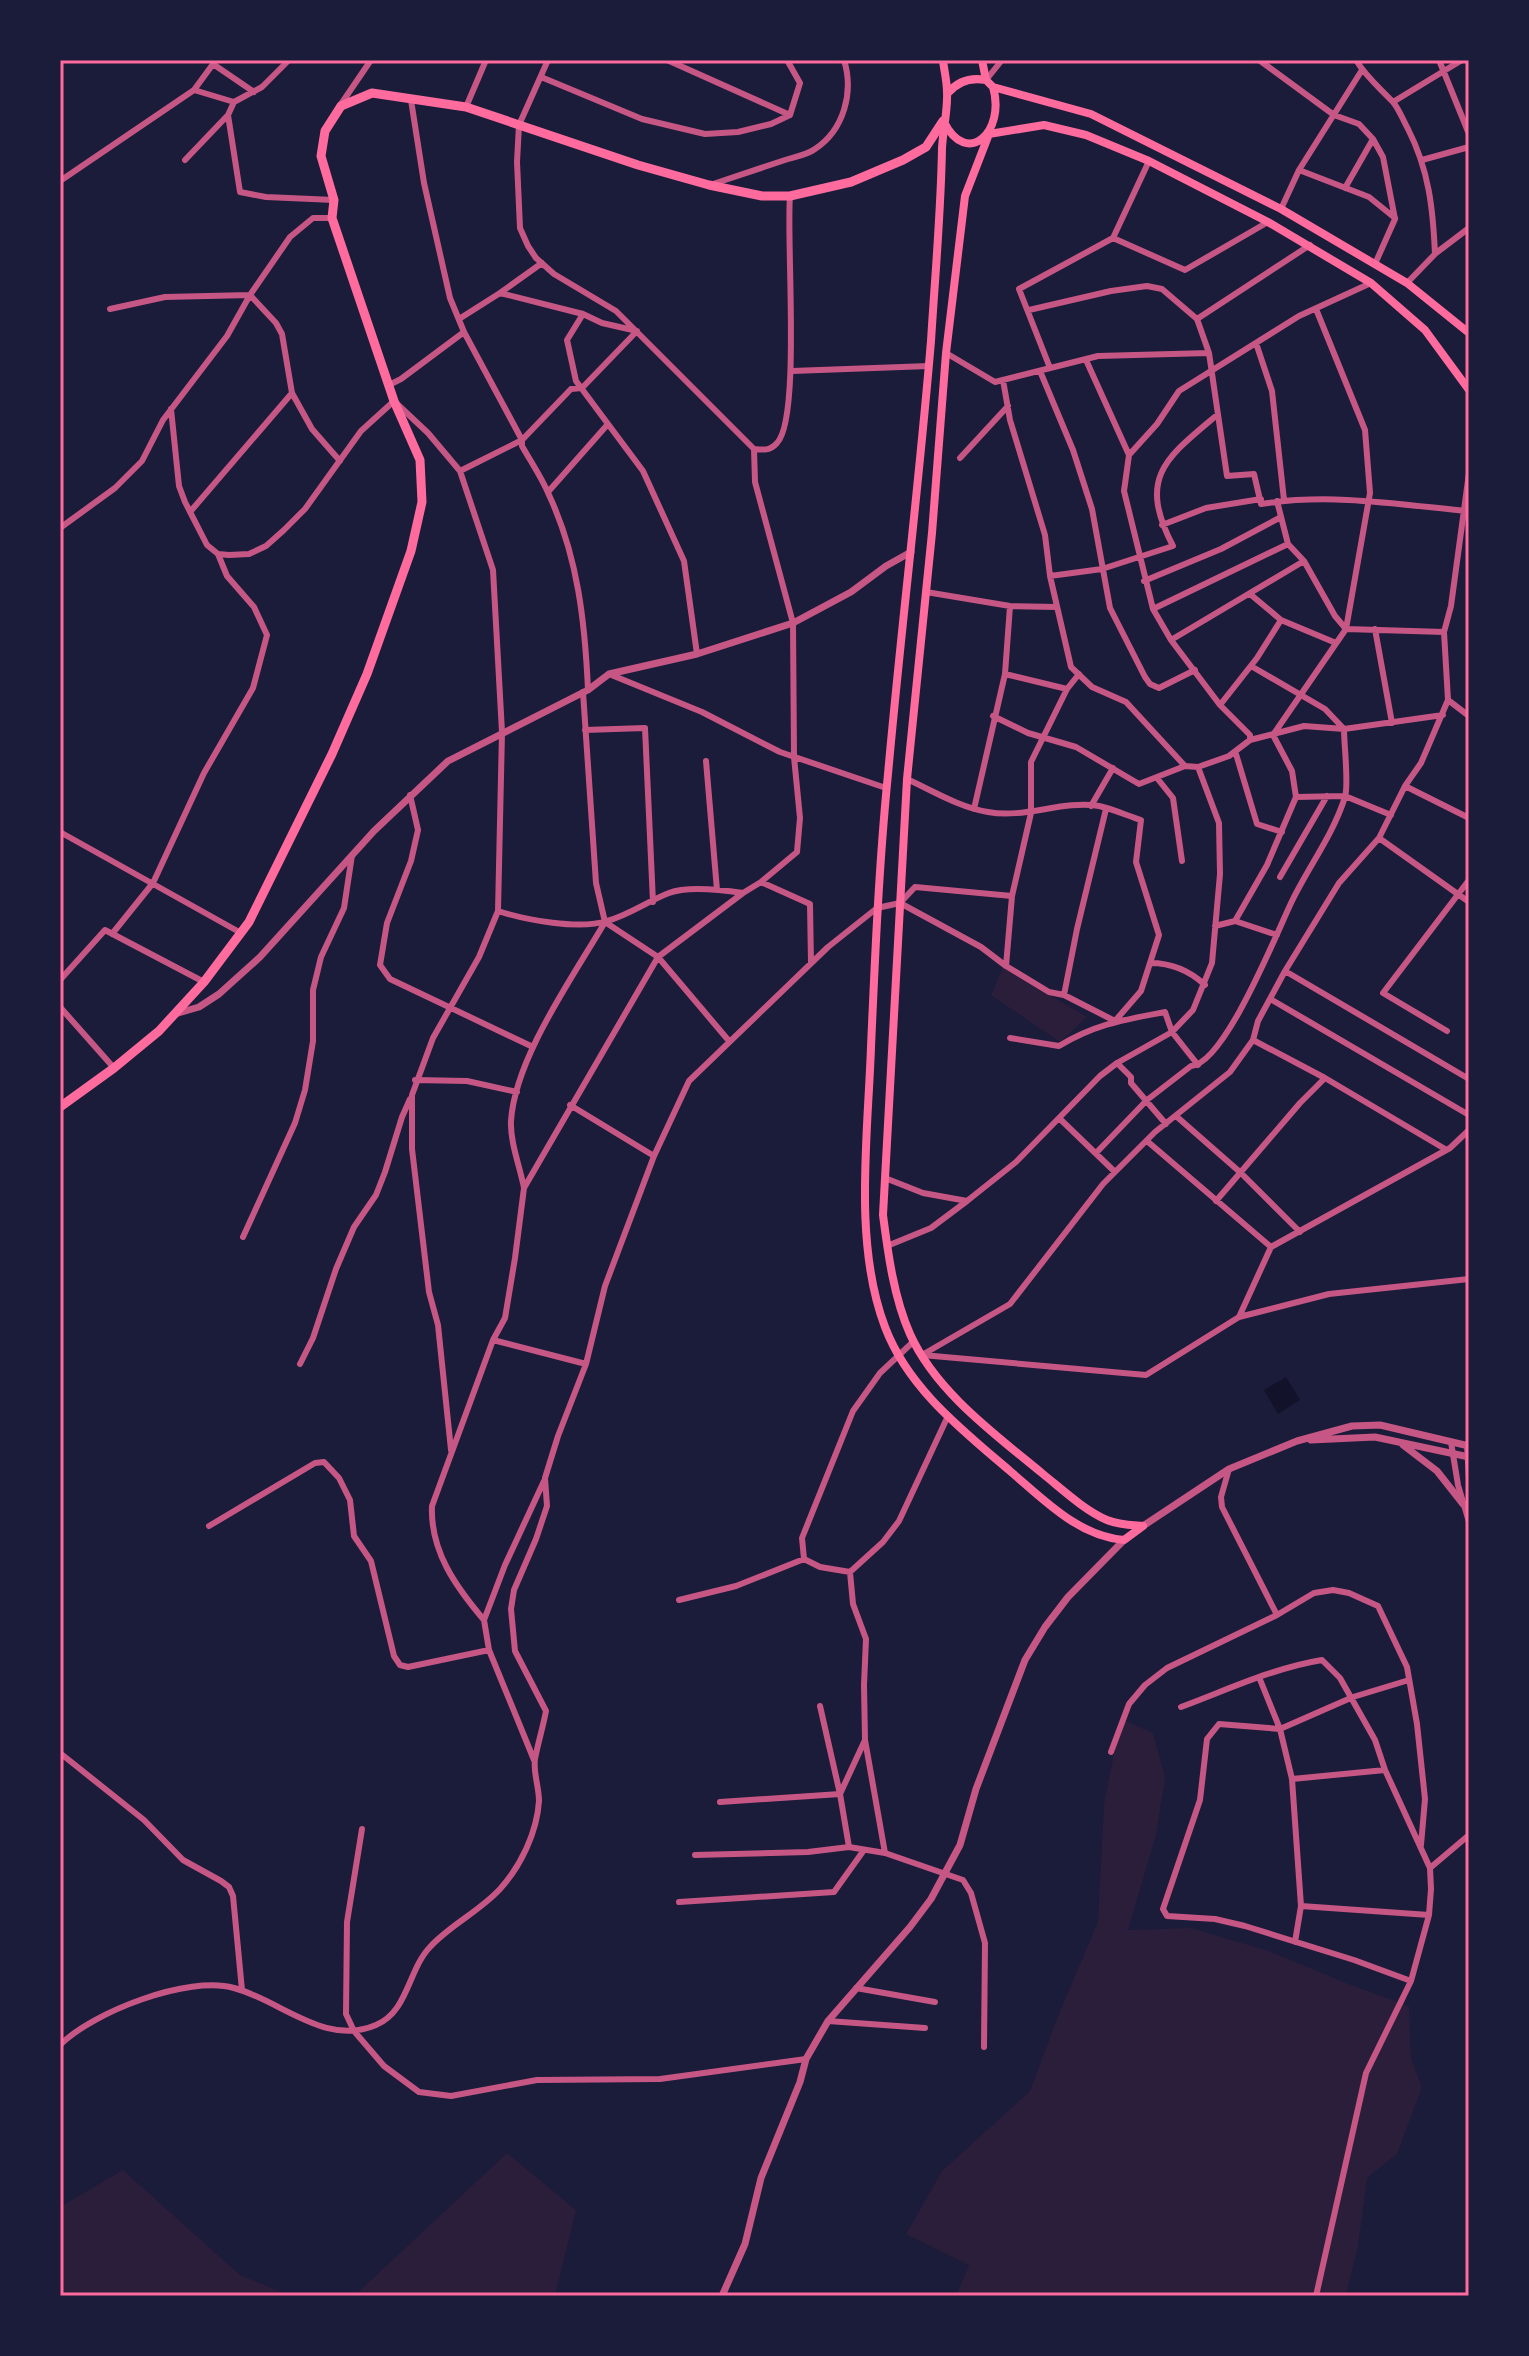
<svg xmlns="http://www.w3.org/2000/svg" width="1529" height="2356" viewBox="0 0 1529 2356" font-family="Roboto,sans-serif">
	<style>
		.green { fill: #2a1e3b }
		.water { fill: #12122b }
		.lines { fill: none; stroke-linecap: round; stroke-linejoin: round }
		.minor { stroke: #c65784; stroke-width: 6 }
		.tertiary { stroke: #c65784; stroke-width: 7 }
		.secondary { stroke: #ff6b9d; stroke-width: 8 }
		.primary { stroke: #ff6b9d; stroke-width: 9 }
		.neatline { fill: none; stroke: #ff6b9d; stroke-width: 3 }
	</style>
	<rect width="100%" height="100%" fill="#1b1b3a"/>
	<!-- green -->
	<path class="green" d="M1003,968L1087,1017L1060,1042L991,995Z
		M1121,1719L1153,1733L1165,1778L1156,1835L1128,1930L1191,1928L1269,1951L1351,1985L1409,2006L1411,2059L1422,2087L1397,2154L1367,2178L1358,2246L1346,2296H956L969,2265L906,2234L942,2171L1030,2091L1058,2016L1098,1922L1104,1804Z
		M507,2153L576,2210L555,2296H354Z
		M123,2170L240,2275L291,2296H60V2207Z"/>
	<!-- water -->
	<path class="water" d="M1286,1377L1300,1400L1278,1414L1264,1390Z"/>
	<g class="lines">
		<!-- minor -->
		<path class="minor" d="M548,60L519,125L517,162L520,228L528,246L536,258L554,274L616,311L754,449C763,450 770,451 777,443C801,419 786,239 790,196
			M667,60L790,115
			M1259,60L1334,115L1359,124L1373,139L1383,157L1395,219L1375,264
			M1356,60C1366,77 1380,88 1393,102C1399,109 1403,120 1408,129C1429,170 1433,209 1435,254
			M1439,60L1469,134
			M213,64L254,92
			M541,77L642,119L705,134L738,132L771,124L790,115L800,83L787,60
			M986,80L1002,60
			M194,90L234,102L262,87L289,60
			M411,100L424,183L450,298L464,332L522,440V446C531,462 542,478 549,495C578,557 585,623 588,690
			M234,102L228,115L240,192L266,197L334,200
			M1393,102L1462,60
			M339,107L371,60
			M466,107L486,60
			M185,160L228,115
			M1422,160L1469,147
			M1299,170L1369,197L1395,218
			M60,181L194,90L216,60
			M713,184C737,176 761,168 785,160C794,157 807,155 815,149C844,130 854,92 844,60
			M1345,188L1373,139
			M1281,209L1299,170L1362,70
			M1113,238L1185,270L1268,222
			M1407,283L1436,253L1469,228
			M500,293L542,263
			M110,309L165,297L250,295L276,323L282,334L292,393L312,429L340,461
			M1029,310L1111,291L1147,286L1162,289L1197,319L1209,353L1227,476L1254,474L1261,504C1329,493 1397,504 1465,511
			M583,314L567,340L576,381L643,471L684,561L697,654
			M459,319L500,293L583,314L602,323L637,331L582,388L571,389L522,440L460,471
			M1197,319L1310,245
			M1256,343L1272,391L1284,500
			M946,353L995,382L1098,356L1209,353
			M1086,360L1129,455
			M1050,368L1019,289L1113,238L1149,161
			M792,371L929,366
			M1040,371L1073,450L1092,509L1110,608L1145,677L1150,684L1159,688L1195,670
			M1003,380L1010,420L1045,535L1050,576L1071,667L1092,687L1126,702L1185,766
			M389,385L401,379L464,332
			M171,409L179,486L185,502L207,545L218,554L229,555L249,554L266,546L284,530L305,509L361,431L394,401L428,433L460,471L493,570L502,732L498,911L479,957L433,1038L412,1095V1149L429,1292L438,1325L451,1450
			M960,458L1008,406
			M548,492L608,424
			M1277,501L1288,544L1304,561L1335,616L1346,629L1444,632
			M190,512L292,393
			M1162,525L1206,508L1261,499
			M60,528L115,488L142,461L163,420L227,336L250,295L290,237L313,218H332
			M1050,576L1102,569L1173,546C1137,477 1166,458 1217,415
			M1144,581L1221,549L1281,517
			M926,592L1010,606L1057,607
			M1250,594L1281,620L1336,643
			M1153,609L1288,544
			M1375,629L1392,723
			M1171,640L1304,561
			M609,674L702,712L780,752L886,788
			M1005,674L1067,689
			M1448,700L1469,716
			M1220,705L1257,658L1281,620
			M993,716L1028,733L1076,747L1139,784L1185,766L1198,767L1229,756L1250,740L1304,726L1344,729L1443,715
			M585,730L645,728L653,902
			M1250,740V735L1220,705L1171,640L1153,609L1124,491L1129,455L1157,424L1179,391L1299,316L1371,283
			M1236,754L1257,824L1282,832
			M706,761L717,890
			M1157,778L1173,798L1182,861
			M1405,786L1469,818
			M410,795L418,830L411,861L387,923L380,965L390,979L533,1047
			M1296,797L1345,796L1391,815
			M1091,806L1113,768
			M974,809L1005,674L1010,606
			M60,832L241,933
			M1379,838L1469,902
			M1280,877L1327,796
			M761,882L810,904L811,963
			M900,903L981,947L1006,966L1049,992L1064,995L1115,1021L1141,991L1159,935L1136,862L1141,820C1128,816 1113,809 1099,806C1062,800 1025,819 988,812C959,807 933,791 907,779
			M498,911C526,920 579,930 607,921C629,915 648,901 669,893C687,886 723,890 743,893
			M1235,921L1267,865L1296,797L1292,771L1273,735L1346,629L1370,493L1365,430L1316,309
			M605,922L658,957L729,1041
			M1215,926L1235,921L1277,935
			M112,934L153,883L204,773L253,688L267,635L254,607L227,576L218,554
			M1150,963C1171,963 1190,971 1205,985
			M1006,966L1012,896L1031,813V762L1067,689L1079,674
			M1285,971L1469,1079
			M60,980L105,930L204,982
			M1064,995L1077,929L1106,809
			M1272,1000L1469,1115
			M60,1007L114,1068
			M1447,1031L1383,993L1469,880
			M1010,1038L1059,1046C1096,1024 1123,1020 1165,1012L1172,1032L1198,1065
			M1253,1040L1325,1078L1445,1149
			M1117,1063L1131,1077V1083L1166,1124
			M415,1080L467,1081L517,1092
			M570,1105L654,1156
			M1176,1116L1241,1173L1300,1232
			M1059,1118L1115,1172
			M1147,1141L1271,1247
			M1096,1153L1147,1100L1191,1066C1225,1064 1277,932 1292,901C1309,866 1333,835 1345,797C1349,784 1344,745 1344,729L1325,709L1251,666
			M885,1178L923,1193L967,1201L1016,1162L1100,1076L1117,1063L1172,1032L1193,1010L1212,963L1220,874L1219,823L1198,767
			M524,1188C520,1167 510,1142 511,1121C515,1058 573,977 605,922L596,883L583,692
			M1216,1201L1300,1103L1325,1078
			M243,1237L295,1123L305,1090L313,1041V990L321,957L344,908L352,855
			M887,1246L931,1228L967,1201
			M1239,1317L1271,1247L1450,1148L1469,1130
			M493,1340L586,1364
			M922,1355L1010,1304L1103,1184L1155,1132L1230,1072L1253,1040L1258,1021L1285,971L1339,883L1379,838L1405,786L1421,763L1448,700L1444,632L1451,606L1469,473
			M922,1355L1146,1375L1239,1317L1329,1294L1469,1279
			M300,1364L313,1338L336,1269L354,1227L376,1195L385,1172L402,1117L410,1099
			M1451,1442L1458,1485L1469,1522
			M1467,1446L1469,1478
			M1229,1469L1221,1497L1222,1507L1277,1615
			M209,1526L315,1463L324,1462L339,1478L350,1500L354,1536L371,1561L394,1656L400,1665L408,1667L489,1650
			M804,1559L802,1538L853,1411L880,1373L914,1341
			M679,1600L736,1586L804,1559L820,1567L850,1572
			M484,1620C456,1587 430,1551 432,1506L493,1340L505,1318L515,1258L524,1188L658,957L743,893L761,882L797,852L800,818L794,757L793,623L755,482L754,449
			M1259,1677L1280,1729L1292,1779L1301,1906L1295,1942
			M1409,1680L1353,1697L1280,1729L1219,1724L1207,1739L1200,1800L1163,1909L1167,1916L1215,1919L1245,1926L1354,1960L1411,1981
			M820,1706L840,1794L849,1847
			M1181,1707C1227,1690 1273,1668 1322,1660L1340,1678L1375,1740L1385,1770L1430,1868L1431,1889L1429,1915L1411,1981L1366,2073L1316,2296
			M1111,1752L1129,1704L1145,1685L1167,1668L1277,1615L1314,1593L1333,1590L1349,1593L1378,1606L1407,1667L1417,1724L1425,1799L1421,1845
			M60,1753L144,1820L183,1860L221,1881L229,1887L233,1896L242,1990
			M534,1760L489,1650L484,1620L505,1565L544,1481
			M1292,1779L1385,1770
			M720,1802L840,1794L865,1740
			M362,1829L347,1922L346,2014L354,2031L384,2066L419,2092L451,2096L537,2080L660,2079L806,2059
			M885,1853L865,1740L864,1685L866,1639L853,1604L850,1572L883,1542L899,1521L948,1416
			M695,1855L808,1852L849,1847L885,1853L963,1880L971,1893L985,1943L984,2047
			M1430,1868L1469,1835
			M679,1902L834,1892L864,1850
			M1301,1906L1429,1915
			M856,1988L935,2002
			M828,2021L925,2028
			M60,2045C93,2012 188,1975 234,1988C280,2000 325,2047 376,2025C408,2012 408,1970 430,1947C450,1925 480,1911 500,1889C521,1866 537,1832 539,1801C539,1787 533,1772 535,1759C538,1743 543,1727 546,1711L515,1651L511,1609L514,1590L536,1539L547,1506L545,1478L558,1436L586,1364L605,1286L654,1156L689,1081L828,947L877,908L900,903L915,887L1012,896"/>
		<!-- tertiary -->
		<path class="tertiary" d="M175,1014L199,1007L219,994L260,957L374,831L448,761L588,690L609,674L697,654L793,623L851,592L886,566L911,552
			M1311,1440L1375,1437L1469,1457
			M1403,1445L1437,1471L1463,1504
			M1143,1526L1229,1469L1297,1441L1352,1426L1380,1425L1469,1446
			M722,2296L745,2244L761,2178L800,2082L806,2059L828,2021L910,1927L931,1899L960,1845L976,1789L1025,1660L1045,1627L1068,1597L1124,1540"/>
		<!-- secondary -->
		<path class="secondary" d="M943,60C944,70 947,81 947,92C948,110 943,129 942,148C941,212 935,276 931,341C919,485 901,629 888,774C879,864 875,956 871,1047C868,1135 853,1243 885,1327C908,1388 961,1429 1010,1471C1044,1500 1078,1536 1124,1540L1143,1526
			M982,60L986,80L993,87L1091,114L1281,209L1407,283L1469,333
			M948,93C958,81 970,77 986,80
			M944,122C967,168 1006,132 993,87
			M1143,1526C1131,1525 1119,1525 1107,1520C1084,1510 1063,1490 1043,1474C996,1435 936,1392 910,1334C894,1298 888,1254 883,1215L907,779L932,533L946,353L965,196L989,134L1044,125L1086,135L1149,161L1268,222L1371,283L1425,330L1469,390"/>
		<!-- primary -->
		<path class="primary" d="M60,1107L114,1068L159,1031L204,982L249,922L332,754L367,674L411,551L422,502L420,460L394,401L332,218L334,200L321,156L325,131L341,106L372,93L466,107L638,165L709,185L762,196H790L851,182L903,160L926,147L943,121"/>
	</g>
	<!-- border -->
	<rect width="1529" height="2356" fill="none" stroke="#1b1b3a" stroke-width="124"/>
	<rect x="62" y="62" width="1405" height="2232" class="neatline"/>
</svg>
